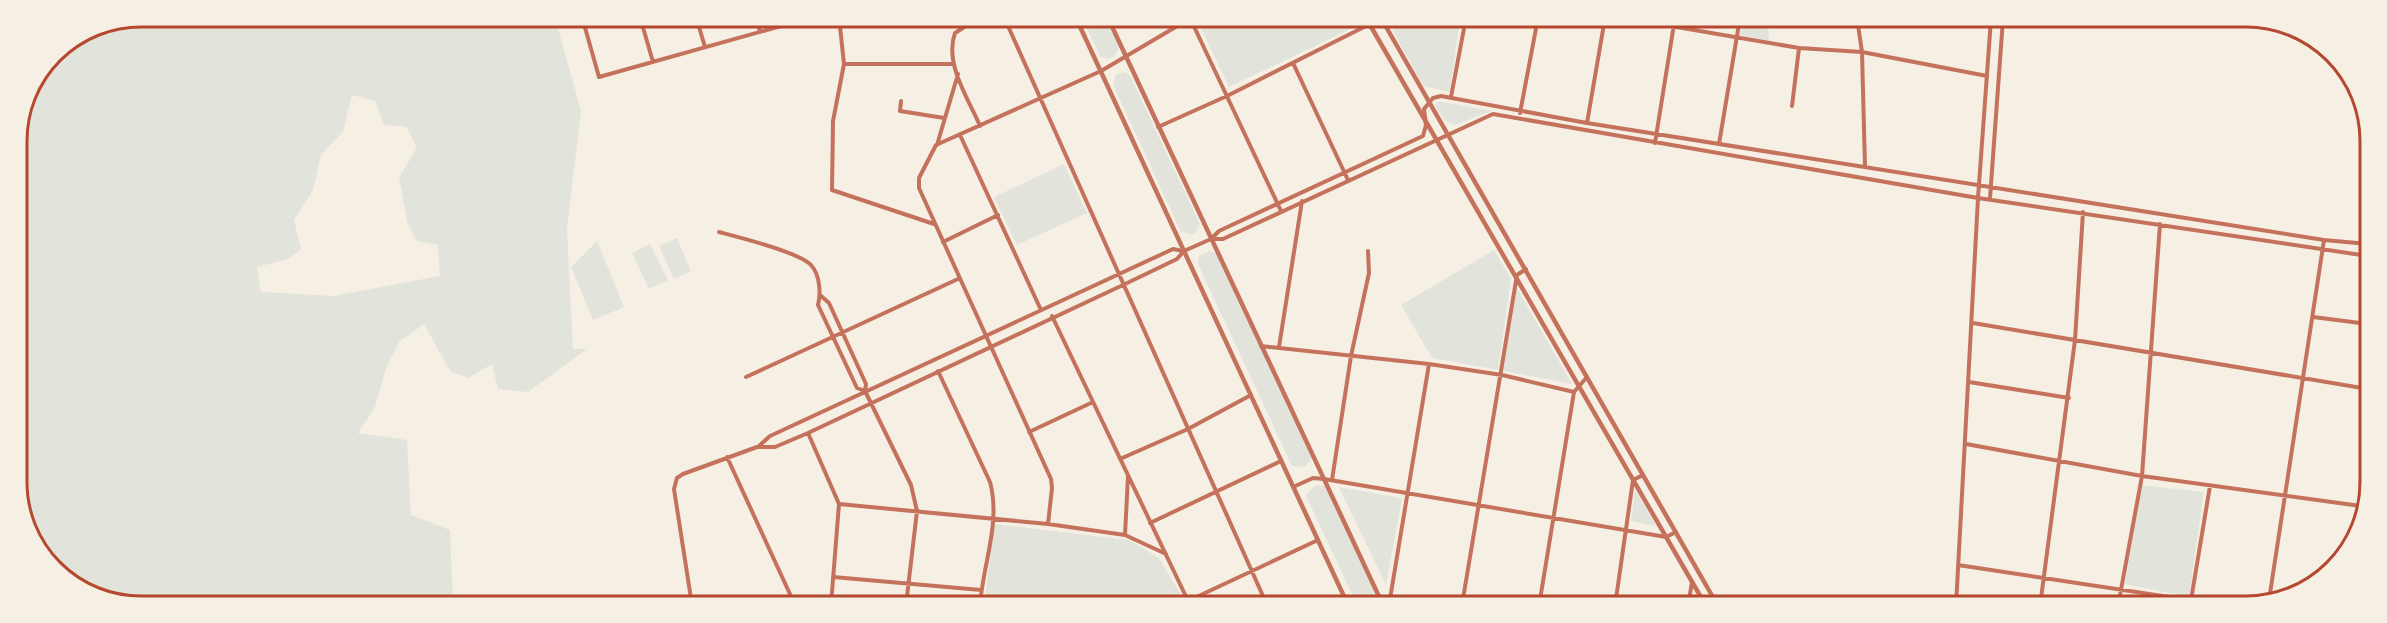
<svg xmlns="http://www.w3.org/2000/svg" width="2387" height="623" viewBox="0 0 2387 623" font-family="Mulish,sans-serif">
	<style>
		.green { fill: #e2e4dc; fill-rule: evenodd }
		.lines { fill: none; stroke-linecap: round; stroke-linejoin: round }
		.minor { stroke: #c5725c; stroke-width: 4 }
		.tertiary { stroke: #c5725c; stroke-width: 4.5 }
		.rim { fill: none; stroke: #b5482f; stroke-width: 3 }
	</style>
	<rect width="100%" height="100%" fill="#f6efe4"/>
	<!-- green -->
	<path class="green" d="M141,17H555L581,111L567,228L573,349H587L528,392L498,389L492,364L468,378L450,371L424,324L399,342L386,368L375,407L358,433L407,440L411,515L450,530L453,604H116L53,570L19,507L17,133L26,93L53,53L94,26ZM352,95L375,101L384,125L406,127L417,147L399,178L408,225L417,241L438,245L440,276L333,296L261,292L257,267L288,259L301,249L294,220L313,190L321,155L343,132Z
		M1082,18H1105L1119,47L1115,56L1107,59L1100,56Z
		M1212,18H1355L1359,25L1229,87L1199,24Z
		M1386,18H1460L1450,92L1423,86Z
		M1742,18H1767L1769,41L1740,35Z
		M1125,72L1130,75L1200,224L1194,235L1181,232L1113,85L1116,74Z
		M1438,101L1492,111L1455,125L1444,120L1435,105Z
		M1064,164L1087,213L1017,245L994,197Z
		M677,238L691,271L674,279L659,246Z
		M597,241L624,307L593,320L571,267Z
		M650,244L668,280L649,289L632,253Z
		M1494,250L1511,279L1498,370L1432,358L1401,305Z
		M1209,251L1216,253L1313,457L1305,467L1292,466L1198,264L1199,256Z
		M1517,288L1572,384L1503,371Z
		M1315,485L1325,486L1379,600L1377,605H1357L1306,496Z
		M2141,485L2204,492L2189,597L2125,584Z
		M1339,487L1402,498L1386,585Z
		M1635,489L1656,526L1631,521Z
		M994,524L1129,540L1159,558L1187,605H984Z"/>
	<g class="lines">
		<!-- minor -->
		<path class="minor" d="M582,17L599,77L813,17
			M640,17L653,62
			M696,17L705,47
			M756,17L760,32
			M839,17L844,64L833,121L832,190L934,224
			M1004,17L1267,605
			M1190,18L1281,211
			M1624,18L1799,48L1862,52L1987,76
			M1857,18L1862,52L1865,167
			M1293,63L1348,180
			M844,64H953
			M1451,97L1466,18
			M901,101L900,111L944,118
			M1792,106L1799,48
			M1520,113L1538,18
			M1587,123L1605,18
			M980,126C968,98 944,63 955,33L980,17
			M1158,127L1227,96L1370,24
			M960,135L1041,310
			M1655,143L1675,18
			M1719,144L1740,18
			M937,145L958,74
			M1990,198L2003,19
			M719,232C738,237 799,252 811,265C820,275 821,293 818,305L857,388L865,391
			M1211,239L1219,231L1423,136L1426,125L1424,109L1433,98L1441,96L1587,123L2324,240L2368,244
			M943,242L998,215
			M820,295L829,303L866,384L865,391L911,485L917,511L906,605
			M1052,316L1190,605
			M2313,317L2368,324
			M1973,323L2368,389
			M1261,346L1429,364L1502,375L1574,392
			M1279,347L1302,201
			M938,371L990,482C1001,522 983,564 980,605
			M746,377L958,279
			M1969,382L2069,398
			M1029,432L1093,402
			M808,433L839,504L831,605
			M1966,444L2142,476L2368,507
			M759,446L770,436L1173,249L1183,251
			M727,457L795,605
			M1120,459L1188,429L1251,395
			M1332,480L1351,356L1369,273L1368,251
			M1293,487L1313,478L1324,479L1666,537L1676,532
			M839,504L1048,524L1125,535L1166,554
			M1150,523L1281,461
			M1048,524L1052,488L1051,479L919,188V178L936,145L1101,71L1191,18
			M2358,524L2367,389
			M1125,535L1128,476
			M1958,565L2229,606
			M833,577L981,590
			M2269,600L2324,240
			M1188,601L1318,540
			M692,605L674,489L677,478L683,474L757,447H775L808,433L1123,285L1177,259L1184,251L1211,239H1223L1493,114L1978,198L2368,256
			M1389,605L1429,364
			M1462,605L1517,275L1526,269
			M1539,606L1574,392L1587,377
			M1615,606L1633,480L1643,475
			M1688,606L1692,582
			M1956,606L1978,198L1991,19
			M2040,606L2075,340L2083,212
			M2118,606L2142,476L2160,224
			M2190,606L2210,486"/>
		<!-- tertiary -->
		<path class="tertiary" d="M1076,18L1348,605
			M1108,18L1383,605
			M1366,18L1706,606
			M1381,18L1718,606"/>
	</g>
	<!-- crop -->
	<path d="M0 0H2387V623H0ZM141 27H2246A114 114 0 0 1 2360 141V482A114 114 0 0 1 2246 596H141A114 114 0 0 1 27 482V141A114 114 0 0 1 141 27Z" fill="#f6efe4" fill-rule="evenodd"/>
	<path class="rim" d="M141 27H2246A114 114 0 0 1 2360 141V482A114 114 0 0 1 2246 596H141A114 114 0 0 1 27 482V141A114 114 0 0 1 141 27Z"/>
</svg>
